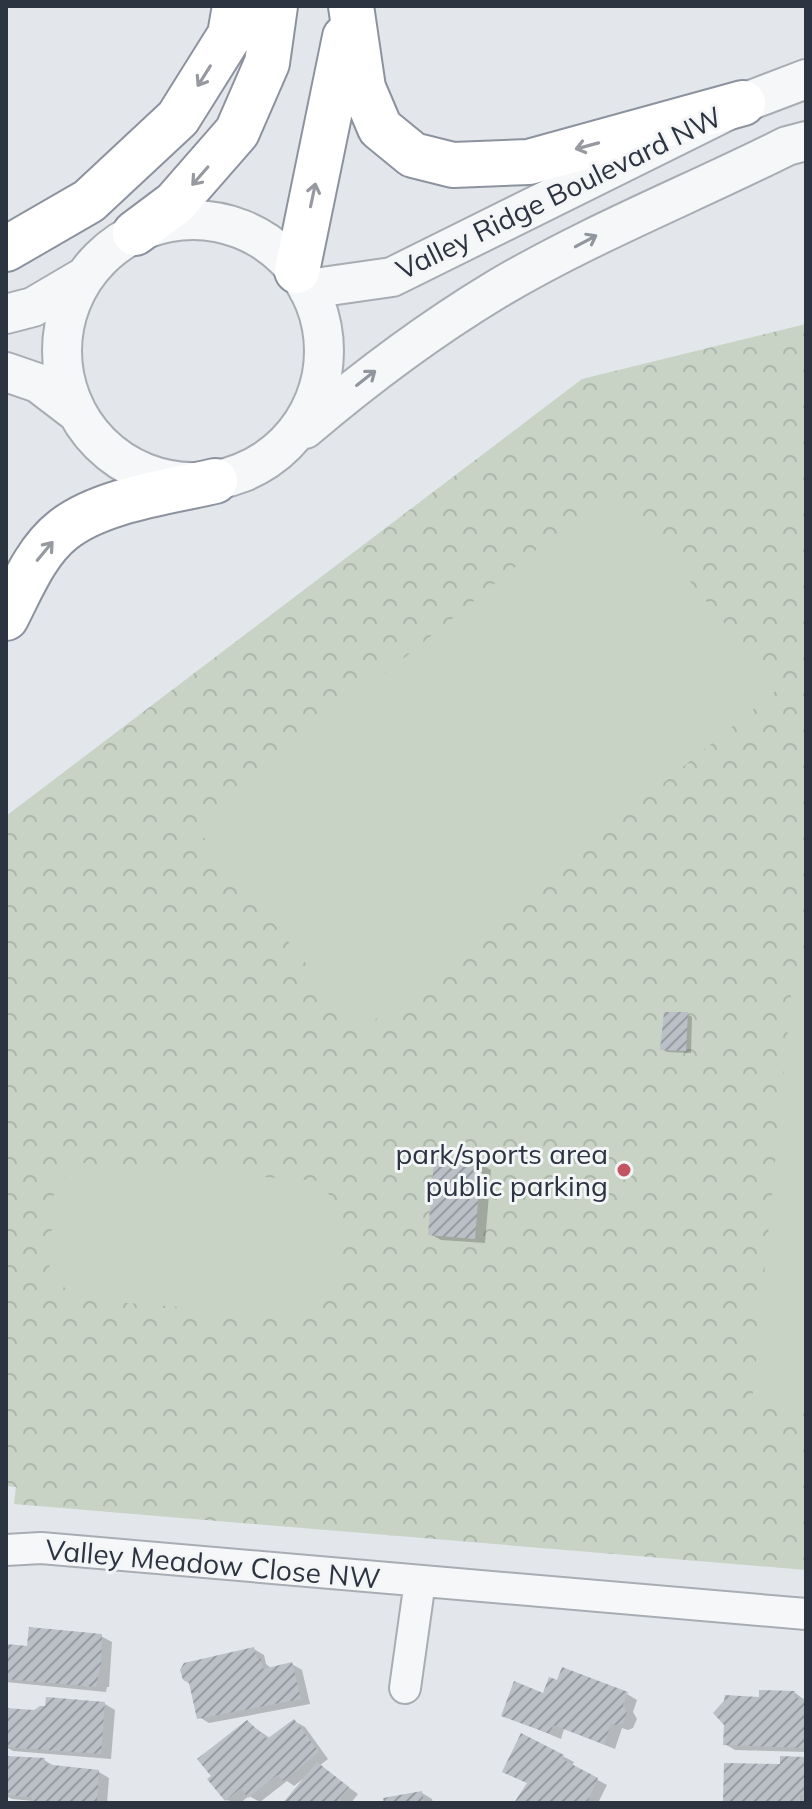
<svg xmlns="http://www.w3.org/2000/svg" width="812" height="1809" viewBox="0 0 812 1809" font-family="Mulish,sans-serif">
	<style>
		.park { fill: url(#park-crowns) }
		.pitch { fill: #c8d3c5 }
		.shadow { fill: #0003 }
		.building { fill: url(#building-hatch) }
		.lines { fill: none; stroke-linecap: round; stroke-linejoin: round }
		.minor-casing { stroke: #a8adb4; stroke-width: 34 }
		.tertiary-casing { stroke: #a8adb4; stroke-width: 42 }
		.motorway-casing { stroke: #8c939f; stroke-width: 48 }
		.minor { stroke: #f6f7f9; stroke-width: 30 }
		.tertiary { stroke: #f6f7f9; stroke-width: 38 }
		.motorway { stroke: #fff; stroke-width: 44 }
		.oneway { stroke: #9699a0 }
		.oneway2 { stroke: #91959d }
		.poi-dot { fill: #c35462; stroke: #f3f5f7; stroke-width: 3 }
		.labels { text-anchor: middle; stroke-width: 6; stroke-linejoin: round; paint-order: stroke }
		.street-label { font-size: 28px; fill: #2c3341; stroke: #f3f5f7 }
		.poi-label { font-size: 28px; fill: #2c3341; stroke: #f3f5f7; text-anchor: end }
	</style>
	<defs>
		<pattern id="park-crowns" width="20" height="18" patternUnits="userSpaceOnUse" patternTransform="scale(2)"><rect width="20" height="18" fill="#c8d3c5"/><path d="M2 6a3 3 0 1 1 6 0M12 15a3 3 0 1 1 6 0" fill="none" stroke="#acb6aa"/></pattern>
		<pattern id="building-hatch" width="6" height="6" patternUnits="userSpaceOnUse" patternTransform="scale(2)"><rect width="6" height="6" fill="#bbbfc6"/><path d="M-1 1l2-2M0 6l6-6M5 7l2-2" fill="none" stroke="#989ca2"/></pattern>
	</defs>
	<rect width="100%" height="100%" fill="#e3e6ea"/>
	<!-- park -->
	<path class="park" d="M806,324L804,749H806V1570L14,1504L16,1487L6,1486V816L582,379Z"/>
	<!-- pitch -->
	<path class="pitch" d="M613,487L778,689L361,1031L196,828Z
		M793,975L806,976V1408L752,1402Z
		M81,1163L318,1181L340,1208L336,1288L307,1317L76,1299L49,1272L54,1187Z"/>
	<!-- shadow -->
	<path class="shadow" d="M687,1014L692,1017L691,1053L667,1052L662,1049Z
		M481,1164L491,1170L485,1243L441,1240L430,1234Z
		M101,1636L112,1642L109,1687H107L106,1692L6,1682V1646L28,1648Z
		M254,1649L264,1655L266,1664L272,1669L292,1664L302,1670L310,1704L209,1723L199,1717Z
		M794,1692L806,1701V1752L735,1750L725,1744L755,1700Z
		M627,1694L637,1700L633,1712L637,1719L633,1728L628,1730L622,1728L615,1749L564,1729L561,1739L504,1715L545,1695Z
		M105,1704L115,1710L111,1759L13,1751L6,1747V1710L34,1712Z
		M294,1721L305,1727L328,1759L319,1766L358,1794L351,1803H288L308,1775L294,1786L287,1781L260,1802L249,1796L240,1803L226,1800L247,1722L271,1739Z
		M522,1735L574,1762L572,1766L607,1785L598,1803H517L529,1784Z
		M6,1758L44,1760L56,1767L99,1772L109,1778L107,1803H34V1801L12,1799L6,1796Z
		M806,1759V1803H725L782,1766Z
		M422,1793L432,1799L433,1803H385Z"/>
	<!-- building -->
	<path class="building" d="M664,1012H688L686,1051L660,1050Z
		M434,1159L481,1162L475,1239L428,1235Z
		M29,1627L102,1634L101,1664L96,1687L6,1679V1644L27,1646Z
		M254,1647L257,1659L261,1658L263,1669L292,1662L301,1699L197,1719L189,1683L183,1680L180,1670L184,1663Z
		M562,1667L628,1692L623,1705L627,1712L623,1723L616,1725L611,1724L604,1744L553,1725L550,1734L501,1716L514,1681L543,1693L549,1677L557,1680Z
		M759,1690L795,1691L794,1698L806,1699V1748L723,1745L724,1725L713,1713L724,1701L725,1695L759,1697Z
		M46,1697L105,1702L101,1754L6,1747V1708L34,1710L40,1706H45Z
		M294,1719L319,1752L283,1781L277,1775L248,1798L241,1788L225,1801L207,1779L211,1776L197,1759L247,1720L267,1739Z
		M521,1733L564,1755L562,1759L598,1778L587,1803H514L527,1783L502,1772Z
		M6,1756L45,1758L44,1764L99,1770L97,1803H31L32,1797L6,1795Z
		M780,1756L806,1757V1795H800V1803H723L724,1763L780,1764Z
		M317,1762L349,1787L339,1798L345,1803H283Z
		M422,1791L424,1803H384L383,1798Z"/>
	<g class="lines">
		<!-- minor casing -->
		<g class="minor-casing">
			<path id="minor" d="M6,1550L41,1548L806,1614
				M405,1688L420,1581"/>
		</g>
		<!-- tertiary casing -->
		<g class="tertiary-casing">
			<path id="tertiary" d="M62 351a131 131 0 1 1 262 0a131 131 0 1 1-262 0Z
				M308,289L392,277L743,103L806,79
				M6,314L33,307L84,277
				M6,372L38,383L76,412
				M305,429C365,378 429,330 497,289C590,234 691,194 787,146L806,141"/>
		</g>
		<!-- motorway casing -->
		<g class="motorway-casing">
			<path id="motorway" d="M351,6L363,88L380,128L413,155L453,165L529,162L743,103
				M135,233L175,203L237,132L267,63L275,6
				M6,249L89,201L178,118L230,35L235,6
				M297,271L345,37
				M6,618C21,589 36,551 63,530C101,500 168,492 215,481"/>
		</g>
		<!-- minor -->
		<use href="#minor" class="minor"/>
		<!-- tertiary -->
		<use href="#tertiary" class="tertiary"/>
		<!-- motorway -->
		<use href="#motorway" class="motorway"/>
	</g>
	<!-- one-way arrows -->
	<defs><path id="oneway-shaft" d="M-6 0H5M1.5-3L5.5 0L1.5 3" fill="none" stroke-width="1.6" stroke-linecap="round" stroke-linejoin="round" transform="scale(2)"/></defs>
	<g class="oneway">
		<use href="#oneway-shaft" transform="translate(204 76) rotate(122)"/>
		<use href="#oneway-shaft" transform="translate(587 146) rotate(165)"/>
		<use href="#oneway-shaft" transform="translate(200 176) rotate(131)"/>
		<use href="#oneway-shaft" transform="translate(313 195) rotate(-78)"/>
		<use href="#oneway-shaft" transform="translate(45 551) rotate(-50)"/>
	</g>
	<g class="oneway2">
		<use href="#oneway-shaft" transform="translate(586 241) rotate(-28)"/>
		<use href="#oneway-shaft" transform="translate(366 378) rotate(-38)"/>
	</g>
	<!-- markers -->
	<circle class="poi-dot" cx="624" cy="1170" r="8"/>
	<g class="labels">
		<!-- street labels -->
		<g class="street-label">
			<text transform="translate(559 193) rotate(-26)" y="10">Valley Ridge Boulevard NW</text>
			<text transform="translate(213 1564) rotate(5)" y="10">Valley Meadow Close NW</text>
		</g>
		<!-- poi labels -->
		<g class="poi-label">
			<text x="608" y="1164">park/sports area<tspan x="608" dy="32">public parking</tspan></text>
		</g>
	</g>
	<!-- border -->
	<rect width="812" height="1809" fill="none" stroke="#2c3341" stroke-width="16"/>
</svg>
